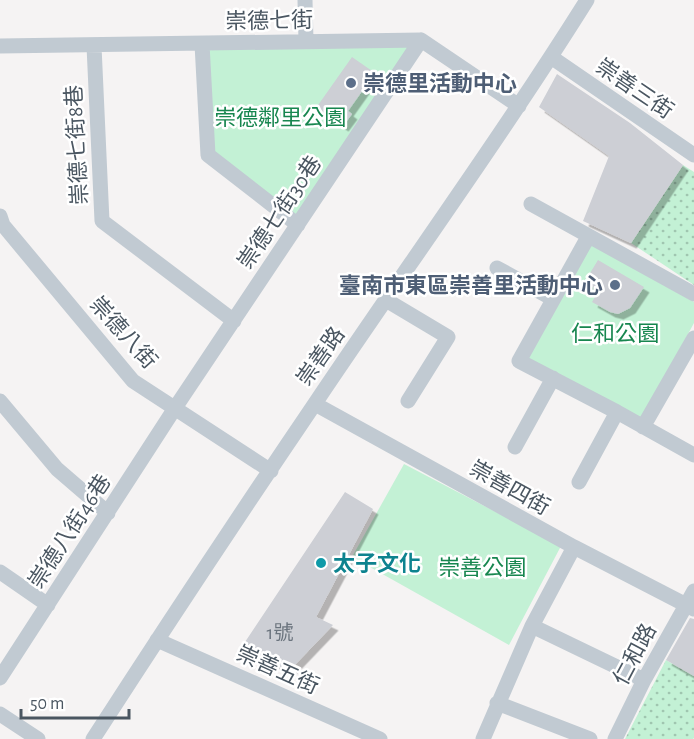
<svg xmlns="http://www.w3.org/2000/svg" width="694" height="739" viewBox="0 0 694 739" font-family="'Alegreya Sans','Noto Sans TC',sans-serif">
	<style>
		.grass { fill: url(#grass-dots) }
		.park { fill: #c3f1d5 }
		.building { fill: #cdcfd5; filter: url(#shadow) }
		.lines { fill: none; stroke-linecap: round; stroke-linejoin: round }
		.minor { stroke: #c1cad2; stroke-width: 15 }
		.service-dot { fill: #5c6f8a; stroke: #fff; stroke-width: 2 }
		.culture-dot { fill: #0f9aa8; stroke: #fff; stroke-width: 2 }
		.labels { text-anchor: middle; stroke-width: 5; stroke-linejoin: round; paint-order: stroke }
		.number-label { font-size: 20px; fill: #6b747e }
		.street-label { font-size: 22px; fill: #4a5661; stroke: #fff }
		.service-label { font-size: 22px; font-weight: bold; fill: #4e5e75; stroke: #fff; text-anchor: start }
		.park-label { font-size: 22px; fill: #17864f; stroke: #fff }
		.culture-label { font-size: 22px; font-weight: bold; fill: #0d838f; stroke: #fff; text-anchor: start }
	</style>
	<defs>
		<pattern id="grass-dots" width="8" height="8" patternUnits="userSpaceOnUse" patternTransform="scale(1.5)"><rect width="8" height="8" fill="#c3f1d5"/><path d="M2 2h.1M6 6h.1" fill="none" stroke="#a0c6b0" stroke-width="1.8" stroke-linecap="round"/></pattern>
		<filter id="shadow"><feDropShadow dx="5.5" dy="5.5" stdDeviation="0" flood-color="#0004"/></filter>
	</defs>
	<rect width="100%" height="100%" fill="#f5f3f3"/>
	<!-- grass -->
	<path class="grass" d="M683,165L694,172V285L631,243Z
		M666,660L694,676V738L693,739H625Z"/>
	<!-- park -->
	<path class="park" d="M416,43L298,224L209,155L203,45Z
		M590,244L694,302V323L641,420L527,359Z
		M404,464L561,546L509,645L352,557Z"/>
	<!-- building -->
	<path class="building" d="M352,57L375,73L348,111L352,114L343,126L316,108Z
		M557,74L630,123L683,165L631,243L583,221L609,156L539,107Z
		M598,260L644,287L630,308L618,314L610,312L592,302L599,290L584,283Z
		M345,492L373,509L316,617L333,625L288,672L241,648Z
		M690,618L694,619V676L666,660Z"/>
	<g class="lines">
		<!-- minor -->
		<path class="minor" d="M305,0L306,41
			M202,44L208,155L298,225
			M0,46L421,40L519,106
			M94,46L102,221L234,321
			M551,57L694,155
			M531,204L694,294
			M0,216L3,225L133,381L271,471
			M588,237L519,361L617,412L694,455
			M497,268L553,299
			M386,300L448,337L408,401
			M0,401L57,469L108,513
			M315,404L574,547L694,609
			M643,427L694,338
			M515,447L553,378
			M579,482L617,412
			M0,572L48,605
			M532,626L644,680
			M157,640L380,739
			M0,678L175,408L421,40
			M497,703L590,739
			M0,714L38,739
			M93,739C166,626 240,514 316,402C406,268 501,137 587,0
			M483,739L532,626L574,547
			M615,739L644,680L694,591"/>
	</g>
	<!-- markers -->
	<g class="service-dot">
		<circle cx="351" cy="83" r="6"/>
		<circle cx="615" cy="285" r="6"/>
	</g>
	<circle class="culture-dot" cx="321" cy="563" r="6"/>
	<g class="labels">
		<!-- number labels -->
		<g class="number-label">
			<text x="280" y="639">1號</text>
		</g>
		<!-- street labels -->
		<g class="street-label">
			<text transform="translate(269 20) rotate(-1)" y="8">崇德七街</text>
			<text transform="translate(635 88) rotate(34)" y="8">崇善三街</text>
			<text transform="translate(76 145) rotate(-93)" y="8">崇德七街8巷</text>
			<text transform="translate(279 212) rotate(-56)" y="8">崇德七街30巷</text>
			<text transform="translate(124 332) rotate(48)" y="8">崇德八街</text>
			<text transform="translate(320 356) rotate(-55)" y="8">崇善路</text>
			<text transform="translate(510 487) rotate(29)" y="8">崇善四街</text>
			<text transform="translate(69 531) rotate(-57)" y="8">崇德八街46巷</text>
			<text transform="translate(634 654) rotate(-62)" y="8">仁和路</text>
			<text transform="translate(278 669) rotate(24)" y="8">崇善五街</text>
		</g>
		<!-- service labels -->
		<g class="service-label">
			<text x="363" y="91">崇德里活動中心</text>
			<text x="603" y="293" text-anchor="end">臺南市東區崇善里活動中心</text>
		</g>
		<!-- park labels -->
		<g class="park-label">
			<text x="280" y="125">崇德鄰里公園</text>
			<text x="615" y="341">仁和公園</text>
			<text x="482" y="575">崇善公園</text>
		</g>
		<!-- culture labels -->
		<g class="culture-label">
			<text x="333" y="571">太子文化</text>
		</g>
	</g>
	<!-- scale -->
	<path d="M21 709v9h108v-9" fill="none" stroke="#4a5661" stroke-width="3"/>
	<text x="30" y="709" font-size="18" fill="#4a5661" stroke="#ffffff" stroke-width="4.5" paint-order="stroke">50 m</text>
</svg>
